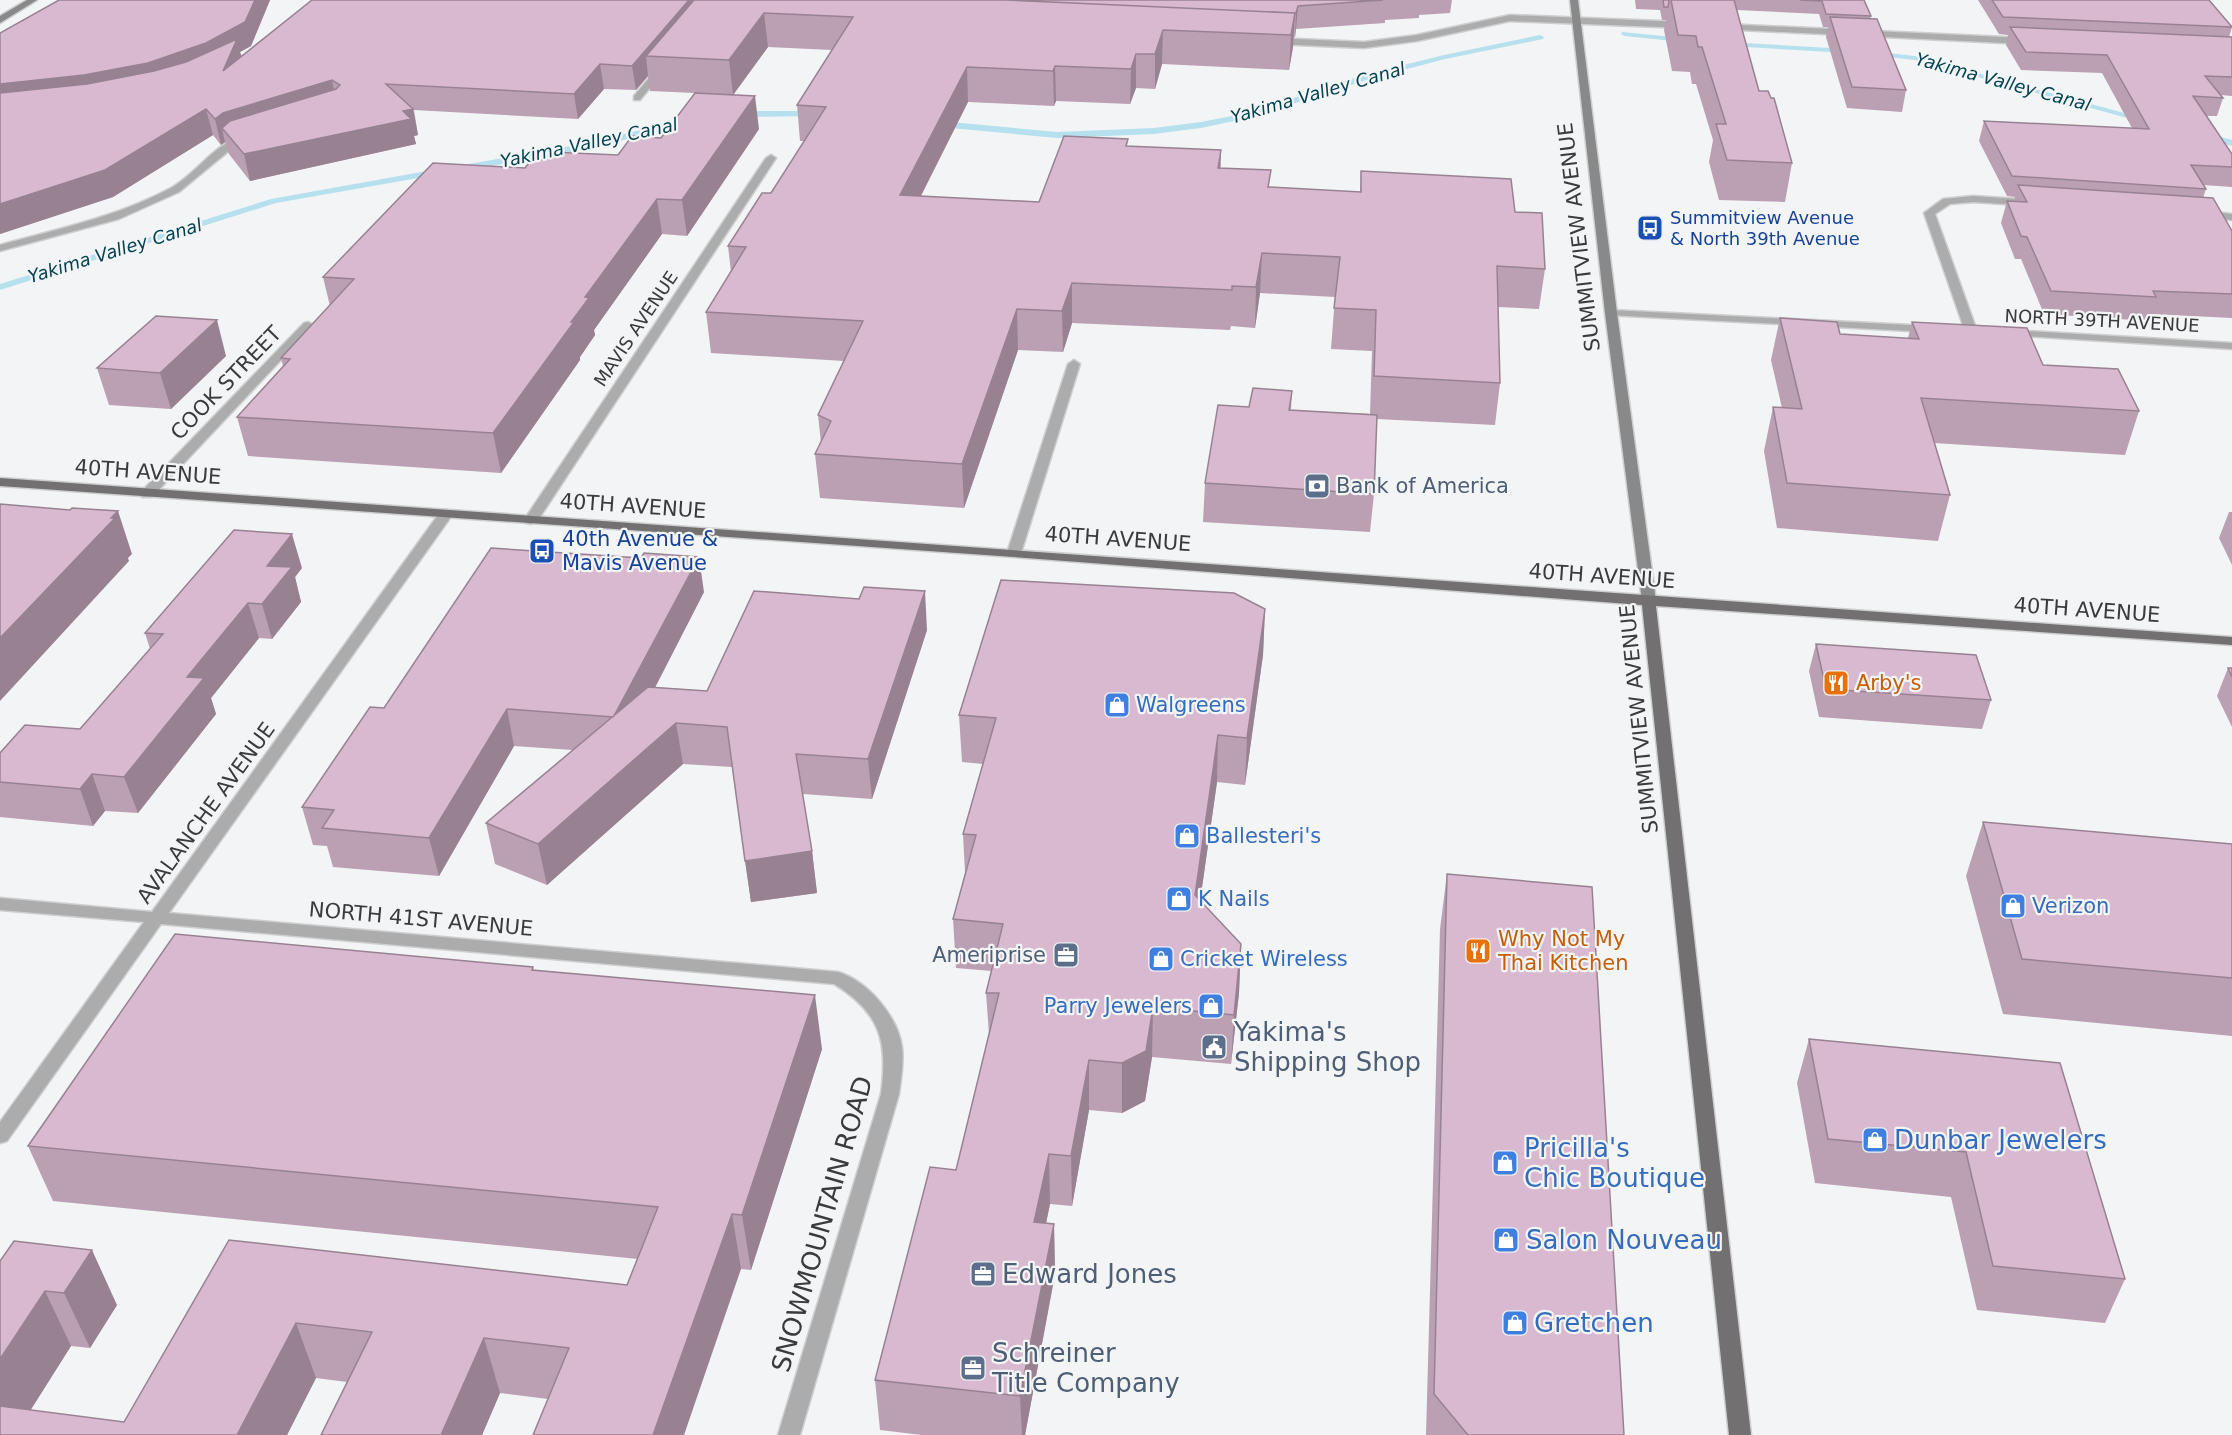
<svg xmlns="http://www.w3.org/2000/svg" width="2232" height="1435" viewBox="0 0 2232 1435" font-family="'DejaVu Sans',sans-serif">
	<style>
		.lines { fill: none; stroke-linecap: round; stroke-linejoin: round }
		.stream { fill: #b6e0ee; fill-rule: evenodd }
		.street-casing { stroke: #cecfd0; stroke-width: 3 }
		.secondary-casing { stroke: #cecfd0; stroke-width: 3 }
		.primary-casing { stroke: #cecfd0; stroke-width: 3 }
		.street { fill: #adacac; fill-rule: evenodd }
		.secondary { fill: #8a8989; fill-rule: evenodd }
		.primary { fill: #727070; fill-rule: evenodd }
		.wall { fill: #bb9fb3 }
		.shaded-wall { fill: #988292 }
		.building { fill: #d9b9d0; stroke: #988292; stroke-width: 1.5 }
		.labels { text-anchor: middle; stroke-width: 4.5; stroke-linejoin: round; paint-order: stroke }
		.far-water-label { font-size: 18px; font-style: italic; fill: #024251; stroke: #f3f4f5 }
		.far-transit-label { font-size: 18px; fill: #164399; stroke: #f3f4f5; text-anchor: start }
		.far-street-label { font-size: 18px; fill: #3b3b3c; stroke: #f3f4f5 }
		.street-label { font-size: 21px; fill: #3b3b3c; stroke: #f3f4f5 }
		.service-label { font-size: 21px; fill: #4e5e75; stroke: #f3f4f5; text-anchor: start }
		.transit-label { font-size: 21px; fill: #164399; stroke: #f3f4f5; text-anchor: start }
		.food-label { font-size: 21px; fill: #c56008; stroke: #f3f4f5; text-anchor: start }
		.shop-label { font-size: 21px; fill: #366cbe; stroke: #f3f4f5; text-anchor: start }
		.near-service-label { font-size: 26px; fill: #4e5e75; stroke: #f3f4f5; text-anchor: start }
		.near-shop-label { font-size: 26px; fill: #366cbe; stroke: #f3f4f5; text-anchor: start }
		.near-street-label { font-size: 26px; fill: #3b3b3c; stroke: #f3f4f5 }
	</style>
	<rect width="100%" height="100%" fill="#f3f4f5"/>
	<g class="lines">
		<!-- stream -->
		<path class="stream" d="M1622,32L1683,38L1687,40L1683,42L1625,36L1621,34Z
			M1540,35L1544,37L1543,39L1445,59L1373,78L1252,117L1201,128L1154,134L1057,138L940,127L936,124L940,121L1057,132L1154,128L1201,122L1247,113L1367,74L1444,55Z
			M1726,42L1848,49L1852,51L1848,53L1729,46L1725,44Z
			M1870,51L1915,56L2146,119L2142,122L1915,60L1870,55Z
			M816,111L819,112V116L739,117L735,114L739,111Z
			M688,118L692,121L691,123L588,149L463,171L459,168L463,165L588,143Z
			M2207,133L2232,140V146L2204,138V134Z
			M438,169L442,172L441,174L276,203L0,290V284L271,199Z"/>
		<!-- street casing -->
		<g class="street-casing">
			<path id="street" d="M1510,15L1684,22L1688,25L1684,28L1510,21L1417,41L1364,48L1275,44L1271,41L1275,38L1364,42L1417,35Z
				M1723,24L2025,38L2029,41L2025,44L1720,29V25Z
				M659,66L666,68L640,100H634V96Z
				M243,136L246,137V141L236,145L179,192L119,219L0,251V245C58,229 116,217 169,189C196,175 213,144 243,136Z
				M771,155L776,158L538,520L531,524L526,523L524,520L766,158Z
				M1973,196L2035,200L2040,203L2035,206L1973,202L1950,204L1935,214L1977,331L1971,334L1965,331L1924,213L1943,199Z
				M2202,211L2232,214V220L2198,216L2197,214Z
				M1611,310L1930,326L1936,329L1930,332L1607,315V311Z
				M308,322L314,325L312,327L152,497H142L141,494L142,491L304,323Z
				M2010,330L2232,343V349L2006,335L2004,333Z
				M1074,360L1080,364L1021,553L1019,556H1009L1007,553L1068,364Z
				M446,510L453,514L169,913L838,972C868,981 898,1017 902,1047C904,1063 901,1079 899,1094L800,1435H778L881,1094C888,1042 881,1013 834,984L161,924L7,1141L0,1143V1122L144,922L0,910V898L152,912L441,511Z"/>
		</g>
		<!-- secondary casing -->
		<g class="secondary-casing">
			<path id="secondary" d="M27,0H37L0,23V16Z
				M1570,0H1578L1617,313L1656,601L1649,605L1642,601L1605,313Z"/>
		</g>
		<!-- primary casing -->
		<g class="primary-casing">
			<path id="primary" d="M0,478L2232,637V645L1656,606L1751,1435H1729L1642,605L1014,557L0,486Z"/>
		</g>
		<!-- street -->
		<use href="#street" class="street"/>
		<!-- secondary -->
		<use href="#secondary" class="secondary"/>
		<!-- primary -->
		<use href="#primary" class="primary"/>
	</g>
	<!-- wall -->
	<path class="wall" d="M59,0H270L251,46L240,52L242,56L312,0H1452L1450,13L1419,15V18L1385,20V23L1296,29L1295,37H1294L1293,47L1289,70L1162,64L1155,89L1136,88L1130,104L1056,101L1054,106L968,102L921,196L1039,202L1128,146L1220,168L1271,187L1360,192L1361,171L1515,212L1545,269L1539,309L1498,307L1500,383L1495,425L1377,419L1374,494L1370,532L1203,522L1205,483L1249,407L1292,391L1291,410L1370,414L1372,351L1331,349L1335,297L1260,293L1255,328L1231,326L1230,330L1072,323L1063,352L1018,350L964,508L820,498L815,454L821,443L818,415L844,361L711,353L706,312L731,272L728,246L771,193L804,141H800L797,105L832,50L768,47L733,95L759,129L687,236L662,234L594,330L595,335L580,357V360L501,473L248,456L237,417L283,366L281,358L330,306L323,277L525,168L544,160L618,155L661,138L695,93L650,91L648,76L636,90L604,89L578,119L414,110L418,135L414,136L416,144L250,181L229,154L225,142L221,145L213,135L113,197L0,234V33Z
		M1635,0H1864L1871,16L1870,19L1906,90L1902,112L1847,108L1826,37L1828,27H1823L1819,14L1737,10L1759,91L1792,163L1785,202L1719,200L1709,162L1713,140L1696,84H1692L1690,72L1672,71L1664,30L1666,20H1662L1660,10L1636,9Z
		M1978,0H2209L2232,27L2229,37H2232V96L2221,95L2223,98L2217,116H2207L2232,154V187L2203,185L2206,189L2203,198L2232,231V318L2151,314L2149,321L2044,314L2021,259H2015L2001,223L2007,201H2014L2015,197L2007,196L1979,141L1984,121L2132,128L2102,73L2021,70L2006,45L2008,35L1999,34Z
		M1780,318L1840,334L1908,338L1912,322L2043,365L2139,411L2125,455L1934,443L1950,495L1938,541L1777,528L1764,451L1773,407L1782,408L1771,360Z
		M226,356L171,409L109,405L97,368Z
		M2229,512H2232V565L2219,538Z
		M302,568L295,577L301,602L272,639L259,638L211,698L216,714L138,813L105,811L93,826L0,817V753L80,729L150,649L145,633Z
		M704,592L655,687L707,691L927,630L872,799L803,794L812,851L817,893L751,902L732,767L683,764L547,885L495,864L486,823L573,750L514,746L439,876L333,867L327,846L313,845L302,807Z
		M1265,609L1263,655L1245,785L1217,782L1200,901L1241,944L1239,993L1231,1064L1152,1057L1145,1101L1122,1113L1089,1110L1072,1206L1050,1204L1046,1223L1054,1224L1055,1274L1025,1435H922L880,1430L875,1380L956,1170L989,1034L986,993L992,971L956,968L953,919L965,873L963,834L983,764L962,762L959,715Z
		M1816,644L1991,700L1982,729L1819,717L1809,671Z
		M2228,668H2232V727L2217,696Z
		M1983,822L2232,844V1036L2003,1014L1966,876Z
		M1447,874L1624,1435H1426L1440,929Z
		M533,967L534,970L822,1049L751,1270L741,1269L548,1399L500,1393L482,1435H321L347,1382L316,1378L287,1435H0V1261L117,1305L90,1348L71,1346L30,1410L124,1422L229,1240L627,1285L638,1259L53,1201L28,1146Z
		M1809,1039L2060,1063L2125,1279L2105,1323L1977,1310L1951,1197L1815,1183L1797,1083Z"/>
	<!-- shaded-wall -->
	<path class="shaded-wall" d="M255,0H270L251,46L240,52L243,63L230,96L0,110V84Z
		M689,0H693L695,19L646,56L648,76L636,90L632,66Z
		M1298,6L1296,29L1295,37L1296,13Z
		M764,13L768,47L733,95L729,60Z
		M1295,13L1293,47L1289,70L1291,35Z
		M1163,30L1162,64L1155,89V54Z
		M1136,54V88L1130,104L1131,69Z
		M600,64L604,89L578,119L574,94Z
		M1055,66L1056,101L1054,106L1053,71Z
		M967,67L968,102L902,233L900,195Z
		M332,80L337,105L229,136L223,113Z
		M755,96L759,129L687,236L682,200Z
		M206,109L213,135L113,197L0,234V204Z
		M413,109L418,135L414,136L416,144L250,181L244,154Z
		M223,113L229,136L222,128L225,142L221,145L215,119Z
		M1221,150L1220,188L1218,168Z
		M657,199L662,234L594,330L595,335L580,357V360L501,473L493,433L571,322L585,297Z
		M1262,253L1260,293L1255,328L1256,287Z
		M1072,283V323L1063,352L1062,311Z
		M1017,309L1018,350L964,508L962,464Z
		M217,320L226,356L171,409L160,373Z
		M118,511L132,554L128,558L129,561L0,701V638Z
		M292,534L302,568L295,577L301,602L272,639L262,604L267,566Z
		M699,557L704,592L621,754L614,717Z
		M925,591L927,630L872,799L868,759Z
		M248,603L259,638L211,698L216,714L138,813L124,777L187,677Z
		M1265,609L1263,655L1245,785L1247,738Z
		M507,709L514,746L439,876L429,838Z
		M676,723L683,764L547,885L538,844Z
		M1218,735L1217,782L1194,944L1195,895Z
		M92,774L105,811L93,826L80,789Z
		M812,851L817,893L751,902L745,861Z
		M1241,944L1239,993L1231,1064L1234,1015Z
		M815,995L822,1049L751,1270L742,1215Z
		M1153,1007L1152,1057L1145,1101L1122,1113V1063Z
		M1089,1060V1110L1072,1206L1071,1156Z
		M1049,1154L1050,1204L1036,1272L1034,1222Z
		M732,1214L741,1269L684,1435H653Z
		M1054,1224L1055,1274L1025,1435H1022L1020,1396Z
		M92,1250L117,1305L90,1348L64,1293Z
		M45,1291L71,1346L15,1435H0V1359Z
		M296,1323L316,1378L287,1435H237Z
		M484,1338L500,1393L482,1435H441Z"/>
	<!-- building -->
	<path class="building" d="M59,0H255L245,22L206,43L148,63L84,75L0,84V33Z
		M312,0H689L632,66L600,64L574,94L386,84L413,109L403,111L411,119L244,154L222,128L230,121L336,89L340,85L332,80L223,113L215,119L206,109L105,170L0,204V93L87,84L154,71L186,62L237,39L223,71Z
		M694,0H1006L1295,13L1291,35L1163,30L1155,54H1136L1131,69L1055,66L1053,71L967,67L900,195L1039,202L1064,136L1128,139L1126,146L1221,150L1218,168L1271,170L1268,187L1361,192V171L1511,179L1515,212L1542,213L1545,269L1497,266L1500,383L1374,376L1376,310L1334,308L1340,257L1262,253L1256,287L1232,286V290L1072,283L1062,311L1017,309L962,464L815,454L831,421L818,415L863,321L706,312L746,247L728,246L762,193H771L826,107L797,105L853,17L764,13L729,60L646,56Z
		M1006,0H1383L1298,6L1296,13Z
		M1663,0H1669L1668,7H1664Z
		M1671,0H1734L1759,91H1768L1771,98H1774L1792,163L1727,160L1716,124H1726L1702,47H1698L1696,36L1678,35Z
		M1800,0H1864L1871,16L1826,14L1822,1Z
		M1992,0H2209L2232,27L2003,17Z
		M1830,17L1877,19L1906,90L1852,87Z
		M2010,27L2232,37V77L2205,76L2223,98L2193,96L2232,154V167L2191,165L2206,189L2012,176L1984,121L2149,129L2107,55L2026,52Z
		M695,93L755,96L682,200L657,199L585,297L589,298L571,322H574L493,433L237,417L290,359L281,358L354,279L323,277L433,163L525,168L532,159L544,160L551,152L618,155L632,136L661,138Z
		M2018,185L2213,198L2232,231V294L2153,291L2156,297L2051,291L2027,237L2021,236L2007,201L2027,202Z
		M156,316L217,320L160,373L97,368Z
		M1780,318L1837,322L1840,334L1919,339L1912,322L2027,328L2043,365L2118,369L2139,411L1921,398L1950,495L1787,483L1773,407L1802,409Z
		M1253,388L1292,391L1289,410L1377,415L1374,494L1205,483L1218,405L1249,407Z
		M0,504L70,510L72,508L118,511L111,518H115L0,638Z
		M234,530L292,534L267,566L292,567L262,604L248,603L187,677L204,678L124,777L92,774L80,789L0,782V753L25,725L80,729L163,634L145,633Z
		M491,548L641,558L644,553L699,557L615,714L613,717L507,709L429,838L322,828L334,810L302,807L370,707L384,708Z
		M1001,580L1234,593L1265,609L1247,738L1218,735L1195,895L1241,944L1234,1015L1153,1007L1146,1051L1122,1063L1089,1060L1071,1156L1049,1154L1034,1222L1054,1224L1020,1396L875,1380L930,1167L956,1170L999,993H986L1003,924L953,919L976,835L963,834L996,718L959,715Z
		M864,587L925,591L868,759L796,754L812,851L745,861L727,727L676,723L538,844L486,823L648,687L707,691L754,591L859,599Z
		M1816,644L1976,655L1991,700L1826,689Z
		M2228,668H2232V677Z
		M1983,822L2232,844V978L2022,959Z
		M1447,874L1592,887L1624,1435H1468L1434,1394Z
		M175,934L533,967L532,970L815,995L742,1215L732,1214L653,1435H533L569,1348L484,1338L441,1435H321L372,1332L296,1323L237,1435H0V1406L124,1422L229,1240L627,1285L658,1207L28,1146Z
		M1809,1039L2060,1063L2125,1279L1993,1266L1966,1152L1828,1139Z
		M14,1241L92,1250L64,1293L45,1291L0,1359V1261Z"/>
	<!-- icons -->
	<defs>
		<g id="bus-square" transform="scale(1.35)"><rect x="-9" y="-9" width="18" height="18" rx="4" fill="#1a4fb4" stroke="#f3f4f5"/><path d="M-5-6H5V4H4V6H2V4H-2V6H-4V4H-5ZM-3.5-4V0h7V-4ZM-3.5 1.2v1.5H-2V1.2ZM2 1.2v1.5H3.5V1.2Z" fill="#fff"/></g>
		<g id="bank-square" transform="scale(1.35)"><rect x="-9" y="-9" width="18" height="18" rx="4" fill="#5c6f8a" stroke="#f3f4f5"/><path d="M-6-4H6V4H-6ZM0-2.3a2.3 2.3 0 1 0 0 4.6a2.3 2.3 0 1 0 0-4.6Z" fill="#fff"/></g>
		<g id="restaurant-square" transform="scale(1.35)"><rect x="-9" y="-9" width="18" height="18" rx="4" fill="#e8710a" stroke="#f3f4f5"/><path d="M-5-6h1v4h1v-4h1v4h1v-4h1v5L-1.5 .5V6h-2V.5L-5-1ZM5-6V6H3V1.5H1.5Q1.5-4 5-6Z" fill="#fff"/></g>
		<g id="shop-square" transform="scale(1.35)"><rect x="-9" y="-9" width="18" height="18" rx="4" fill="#3f7fe0" stroke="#f3f4f5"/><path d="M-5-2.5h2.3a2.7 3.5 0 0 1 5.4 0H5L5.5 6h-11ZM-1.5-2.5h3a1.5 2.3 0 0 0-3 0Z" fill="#fff"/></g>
		<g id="office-square" transform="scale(1.35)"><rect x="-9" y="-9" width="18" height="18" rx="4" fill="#5c6f8a" stroke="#f3f4f5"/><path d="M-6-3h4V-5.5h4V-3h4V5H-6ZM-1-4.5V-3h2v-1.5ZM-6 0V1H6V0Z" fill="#fff"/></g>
		<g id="civic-square" transform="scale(1.35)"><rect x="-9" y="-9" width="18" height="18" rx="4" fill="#5c6f8a" stroke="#f3f4f5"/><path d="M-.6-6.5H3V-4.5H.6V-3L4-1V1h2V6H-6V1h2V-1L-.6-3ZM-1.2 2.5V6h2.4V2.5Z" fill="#fff"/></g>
	</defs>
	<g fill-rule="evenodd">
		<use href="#bus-square" x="1650" y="228"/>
		<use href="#bank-square" x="1317" y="486"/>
		<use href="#bus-square" x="542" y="551"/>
		<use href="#restaurant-square" x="1836" y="683"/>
		<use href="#shop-square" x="1117" y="705"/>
		<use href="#shop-square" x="1187" y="836"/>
		<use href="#shop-square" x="1179" y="899"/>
		<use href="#shop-square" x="2013" y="906"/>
		<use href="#restaurant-square" x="1478" y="951"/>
		<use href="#office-square" x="1066" y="955"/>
		<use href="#shop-square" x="1161" y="959"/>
		<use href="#shop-square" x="1211" y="1006"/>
		<use href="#civic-square" x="1214" y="1047"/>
		<use href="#shop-square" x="1875" y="1140"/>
		<use href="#shop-square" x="1505" y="1163"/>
		<use href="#shop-square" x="1506" y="1240"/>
		<use href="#office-square" x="983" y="1274"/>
		<use href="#shop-square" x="1515" y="1323"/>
		<use href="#office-square" x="973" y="1368"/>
	</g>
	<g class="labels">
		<!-- far-water labels -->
		<g class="far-water-label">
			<text transform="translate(2003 82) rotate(15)" y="6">Yakima Valley Canal</text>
			<text transform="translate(1318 93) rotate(-16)" y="6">Yakima Valley Canal</text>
			<text transform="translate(589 143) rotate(-12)" y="6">Yakima Valley Canal</text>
			<text transform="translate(115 251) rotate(-17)" y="6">Yakima Valley Canal</text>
		</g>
		<!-- far-transit labels -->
		<g class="far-transit-label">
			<text x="1670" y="224">Summitview Avenue<tspan x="1670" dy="21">&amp; North 39th Avenue</tspan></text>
		</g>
		<!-- far-street labels -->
		<g class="far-street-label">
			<text transform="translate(2102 321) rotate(3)" y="6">NORTH 39TH AVENUE</text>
			<text transform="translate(636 329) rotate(-56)" y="6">MAVIS AVENUE</text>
		</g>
		<!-- street labels -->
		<g class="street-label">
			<text transform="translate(1579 237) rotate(-97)" y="7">SUMMITVIEW AVENUE</text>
			<text transform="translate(226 383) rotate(-46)" y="7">COOK STREET</text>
			<text transform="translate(148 472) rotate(4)" y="7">40TH AVENUE</text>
			<text transform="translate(633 506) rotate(4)" y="7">40TH AVENUE</text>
			<text transform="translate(1118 539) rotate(4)" y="7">40TH AVENUE</text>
			<text transform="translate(1602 576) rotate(4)" y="7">40TH AVENUE</text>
			<text transform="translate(2087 610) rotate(4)" y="7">40TH AVENUE</text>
			<text transform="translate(1639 719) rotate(-96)" y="7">SUMMITVIEW AVENUE</text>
			<text transform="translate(206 813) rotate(-54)" y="7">AVALANCHE AVENUE</text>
			<text transform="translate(421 919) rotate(5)" y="7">NORTH 41ST AVENUE</text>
		</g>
		<!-- service labels -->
		<g class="service-label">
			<text x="1336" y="493">Bank of America</text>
			<text x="1046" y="962" text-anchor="end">Ameriprise</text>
		</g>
		<!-- transit labels -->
		<g class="transit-label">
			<text x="562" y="546">40th Avenue &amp;<tspan x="562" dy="24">Mavis Avenue</tspan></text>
		</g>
		<!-- food labels -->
		<g class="food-label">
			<text x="1856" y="690">Arby's</text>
			<text x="1498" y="946">Why Not My<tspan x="1498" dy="24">Thai Kitchen</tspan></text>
		</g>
		<!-- shop labels -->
		<g class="shop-label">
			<text x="1136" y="712">Walgreens</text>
			<text x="1206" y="843">Ballesteri's</text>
			<text x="1198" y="906">K Nails</text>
			<text x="2032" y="913">Verizon</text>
			<text x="1180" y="966">Cricket Wireless</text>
			<text x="1192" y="1013" text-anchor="end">Parry Jewelers</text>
		</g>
		<!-- near-service labels -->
		<g class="near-service-label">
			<text x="1234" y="1041">Yakima's<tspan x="1234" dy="30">Shipping Shop</tspan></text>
			<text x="1002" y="1283">Edward Jones</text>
			<text x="992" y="1362">Schreiner<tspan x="992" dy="30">Title Company</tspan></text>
		</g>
		<!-- near-shop labels -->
		<g class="near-shop-label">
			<text x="1894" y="1149">Dunbar Jewelers</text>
			<text x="1524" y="1157">Pricilla's<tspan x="1524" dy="30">Chic Boutique</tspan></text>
			<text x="1526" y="1249">Salon Nouveau</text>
			<text x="1534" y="1332">Gretchen</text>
		</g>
		<!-- near-street labels -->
		<g class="near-street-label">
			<text transform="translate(822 1224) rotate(-74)" y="9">SNOWMOUNTAIN ROAD</text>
		</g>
	</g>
</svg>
